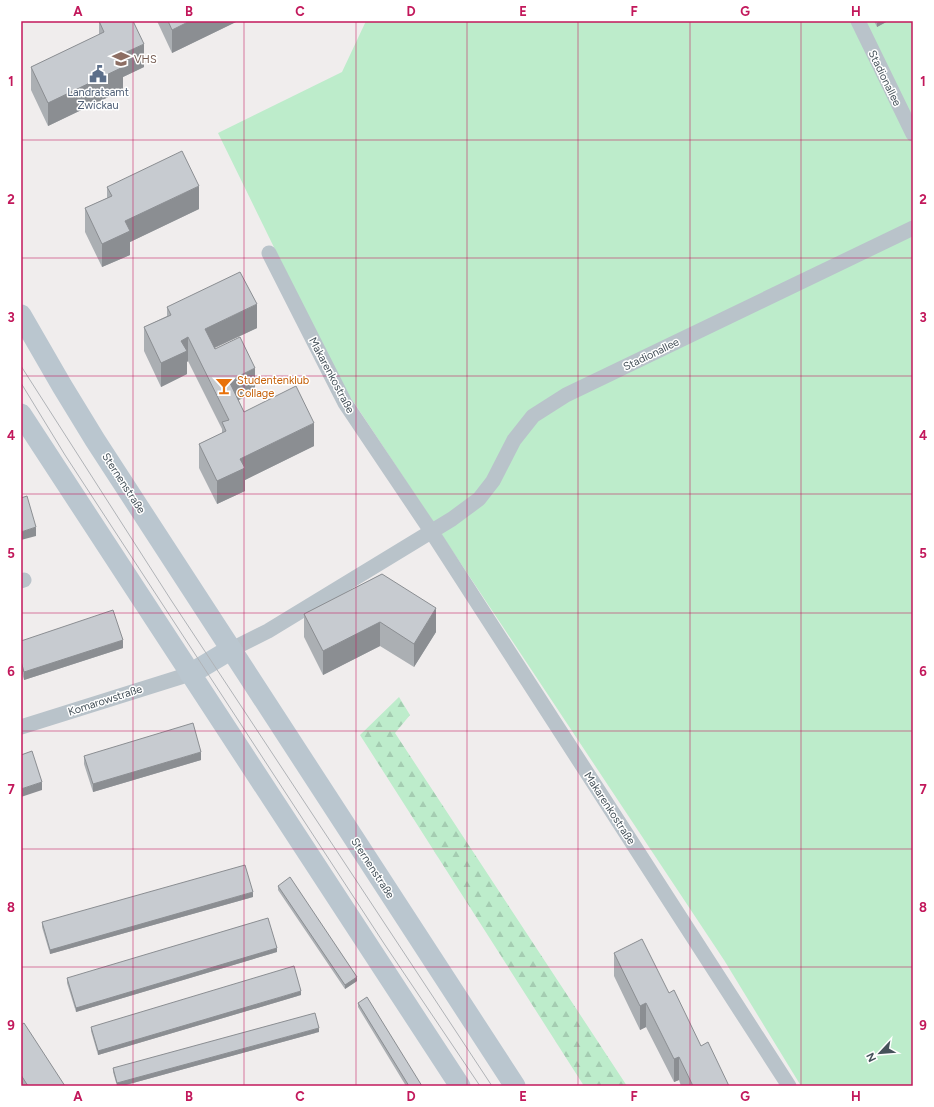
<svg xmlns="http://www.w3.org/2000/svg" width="934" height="1107" viewBox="0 0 934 1107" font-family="Figtree,sans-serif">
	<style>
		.grass { fill: #bdeccb }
		.forest { fill: url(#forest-firs) }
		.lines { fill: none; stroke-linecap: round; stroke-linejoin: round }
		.street { stroke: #b9c3ca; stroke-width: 15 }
		.secondary { stroke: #bac6cf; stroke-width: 21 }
		.tram { stroke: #b0b3b7; stroke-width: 1 }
		.wall { fill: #abafb3 }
		.shaded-wall { fill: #8b8e92 }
		.building { fill: #c7cbd0; stroke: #8b8e92 }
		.grid { fill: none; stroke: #c2185b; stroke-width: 1; stroke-opacity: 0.55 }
		.labels { text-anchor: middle; stroke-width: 3; stroke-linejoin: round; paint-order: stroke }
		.education-label { font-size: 11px; fill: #785e54; stroke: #fff; text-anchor: start }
		.street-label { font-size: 11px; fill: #46525a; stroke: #fff }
		.service-label { font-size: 11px; fill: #4e5e75; stroke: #fff }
		.food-label { font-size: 11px; fill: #c56008; stroke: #fff; text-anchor: start }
		.neatline { fill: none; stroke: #c2185b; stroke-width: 1.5 }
		.grid-label { font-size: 13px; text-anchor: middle; font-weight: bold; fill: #c2185b }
	</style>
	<defs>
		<pattern id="forest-firs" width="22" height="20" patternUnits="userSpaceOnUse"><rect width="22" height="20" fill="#bdeccb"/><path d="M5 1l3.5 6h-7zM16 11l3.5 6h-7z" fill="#a4ccb1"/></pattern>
	</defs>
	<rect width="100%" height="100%" fill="#f0eded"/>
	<!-- grass -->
	<path class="grass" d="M366,21H913V1086H801L724,960L339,380L218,133L342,72Z"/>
	<!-- forest -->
	<path class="forest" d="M399,697L410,715L395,733L627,1086H584L360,735Z"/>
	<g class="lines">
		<!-- street -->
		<path class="street" d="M858,21L913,134
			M269,253L345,403L431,531L789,1086
			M21,581L24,580
			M230,650L268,631L452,519L479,499L493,481L514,440L533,416L566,395L913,228
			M21,727L190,674"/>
		<!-- secondary -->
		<path class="secondary" d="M21,315L62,386L95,440L515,1086
			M21,414L460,1086
			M190,674L230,650"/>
		<!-- tram -->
		<path class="tram" d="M21,366L171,600L492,1086
			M21,383L65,455L385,945L480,1086"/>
	</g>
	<!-- wall -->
	<path class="wall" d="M99,21L144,67L123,77V90L48,126L31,90V67L99,35Z
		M157,21H238L172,53Z
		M874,21H888L877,27Z
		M107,187L199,209L130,242V255L102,267L85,232V208L107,198Z
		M167,307L257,328L215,348L255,392L238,400L244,412L314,446L245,480V491L217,504L199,468V444L222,433V429L188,361L187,362V374L161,387L144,351V327L167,316Z
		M382,574L436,632L414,667L380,646L323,675L304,637V614Z
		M21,641L123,648L24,680L21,670Z
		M84,756L201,760L93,792L84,764Z
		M278,886L357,981L345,989L278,890Z
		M253,897L50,954L42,927V922Z
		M277,952L76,1012L67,983V978Z
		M614,953L669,993L701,1046L729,1086H681L679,1080L674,1082L646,1027L640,1030L614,976Z
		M301,995L98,1055L91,1031V1027Z
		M358,1003L422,1086H406L358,1007Z
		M21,1025L65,1086H23L21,1083Z
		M319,1032L122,1086H117L113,1072V1068Z"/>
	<!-- shaded-wall -->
	<path class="shaded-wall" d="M190,21H238L172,53V30Z
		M880,21H888L877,27V23Z
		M144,44V67L123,77V90L48,126V103L118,56Z
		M199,186V209L130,242V255L102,267V244L125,221Z
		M257,304V328L205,352V329Z
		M188,337V361L187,362V374L161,387V363L181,341Z
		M255,368V392L229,405V381Z
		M314,423V446L245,480V491L217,504V481L240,459Z
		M36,527V536L21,540V532Z
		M436,608V632L414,667V644Z
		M380,622V646L323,675V651Z
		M123,640V648L24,680V672Z
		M201,752V760L93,792V784Z
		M42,782V790L21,797V789Z
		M253,892V897L50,954V950Z
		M277,948V952L76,1012V1008Z
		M357,977V981L345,989V985Z
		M301,991V995L98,1055V1051Z
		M646,1003V1027L640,1030V1006Z
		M319,1028V1032L122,1086H117V1083Z
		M679,1057V1080L674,1082V1059Z"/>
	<!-- building -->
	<path class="building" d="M99,21H133L144,44L118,56L123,67L48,103L31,67L104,32Z
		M168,21H190L172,30Z
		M182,151L199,186L125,221L130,231L102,244L85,208L112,196L107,187Z
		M240,272L257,304L205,329L215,349L240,337L255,368L229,381L244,412L296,386L314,423L240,459L245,468L217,481L199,444L226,431L222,422L229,420L188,337L181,341L187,351L161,363L144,327L171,315L167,307Z
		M27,496L36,527L21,532V498Z
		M382,574L436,608L414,644L380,622L323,651L304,614Z
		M113,610L123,640L24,672L21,661V641Z
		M193,723L201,752L93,784L84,756Z
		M32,751L42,782L21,789V755Z
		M245,865L253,892L50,950L42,922Z
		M290,877L357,977L345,985L278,886Z
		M268,918L277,948L76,1008L67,978Z
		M642,939L669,993L674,990L701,1046L708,1042L729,1086H693L679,1057L674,1059L646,1003L640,1006L614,953Z
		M294,966L301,991L98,1051L91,1027Z
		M367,997L422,1086H409L358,1003Z
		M315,1013L319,1028L117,1083L113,1068Z
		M24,1023L65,1086H28L21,1075V1025Z"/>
	<!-- grid -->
	<path class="grid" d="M133,21V1086M244,21V1086M356,21V1086M467,21V1086M578,21V1086M690,21V1086M801,21V1086M21,140H913M21,258H913M21,376H913M21,494H913M21,613H913M21,731H913M21,849H913M21,967H913"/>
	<!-- icons -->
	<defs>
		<g id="university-bare" transform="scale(1.38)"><path d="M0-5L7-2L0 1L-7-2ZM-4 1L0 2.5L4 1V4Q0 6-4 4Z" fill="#8d6e63" stroke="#fff" stroke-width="2.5" paint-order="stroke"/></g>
		<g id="civic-bare" transform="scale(1.38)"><path d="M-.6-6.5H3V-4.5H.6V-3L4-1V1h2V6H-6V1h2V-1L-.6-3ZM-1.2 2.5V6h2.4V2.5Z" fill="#5c6f8a" stroke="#fff" stroke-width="2.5" paint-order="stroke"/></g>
		<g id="bar-bare" transform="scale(1.38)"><path d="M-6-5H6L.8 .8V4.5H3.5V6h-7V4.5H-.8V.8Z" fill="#e8710a" stroke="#fff" stroke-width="2.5" paint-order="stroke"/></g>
	</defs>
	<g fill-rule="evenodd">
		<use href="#university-bare" x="121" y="59"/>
		<use href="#civic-bare" x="98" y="74"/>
		<use href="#bar-bare" x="224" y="386"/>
	</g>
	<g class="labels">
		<!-- education labels -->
		<g class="education-label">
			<text x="134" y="63">VHS</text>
		</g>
		<!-- street labels -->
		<g class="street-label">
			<text transform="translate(885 78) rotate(64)" y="4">Stadionallee</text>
			<text transform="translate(651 354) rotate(-26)" y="4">Stadionallee</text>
			<text transform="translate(332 375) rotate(62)" y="4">Makarenkostraße</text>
			<text transform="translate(124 483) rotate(57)" y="4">Sternenstraße</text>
			<text transform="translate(105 700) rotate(-18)" y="4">Komarowstraße</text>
			<text transform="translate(610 808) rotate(57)" y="4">Makarenkostraße</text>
			<text transform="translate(373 868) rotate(57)" y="4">Sternenstraße</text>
		</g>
		<!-- service labels -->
		<g class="service-label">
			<text x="98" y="96">Landratsamt<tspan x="98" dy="13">Zwickau</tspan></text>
		</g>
		<!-- food labels -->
		<g class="food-label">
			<text x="237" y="384">Studentenklub<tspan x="237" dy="13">Collage</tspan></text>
		</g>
	</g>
	<!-- border -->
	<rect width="934" height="1107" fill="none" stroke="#ffffff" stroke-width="44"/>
	<!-- north arrow -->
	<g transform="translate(880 1053) rotate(244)" stroke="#ffffff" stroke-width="3" paint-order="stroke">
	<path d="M0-3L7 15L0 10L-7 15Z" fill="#46525a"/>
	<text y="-6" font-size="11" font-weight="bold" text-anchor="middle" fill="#46525a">N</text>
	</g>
	<rect x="22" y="22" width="890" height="1063" class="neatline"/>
	<g class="grid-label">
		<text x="78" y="16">A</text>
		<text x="189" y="16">B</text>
		<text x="300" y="16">C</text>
		<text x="411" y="16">D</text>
		<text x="523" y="16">E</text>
		<text x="634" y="16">F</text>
		<text x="745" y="16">G</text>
		<text x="856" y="16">H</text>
		<text x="11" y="86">1</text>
		<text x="923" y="86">1</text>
		<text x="11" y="204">2</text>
		<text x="923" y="204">2</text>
		<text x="11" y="322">3</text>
		<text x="923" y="322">3</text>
		<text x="11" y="440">4</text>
		<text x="923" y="440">4</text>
		<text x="11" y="558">5</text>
		<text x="923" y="558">5</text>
		<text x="11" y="676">6</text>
		<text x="923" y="676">6</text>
		<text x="11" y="794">7</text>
		<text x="923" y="794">7</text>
		<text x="11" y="912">8</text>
		<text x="923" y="912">8</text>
		<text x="11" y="1030">9</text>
		<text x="923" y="1030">9</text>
		<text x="78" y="1101">A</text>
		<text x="189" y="1101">B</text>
		<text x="300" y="1101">C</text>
		<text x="411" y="1101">D</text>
		<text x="523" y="1101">E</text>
		<text x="634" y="1101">F</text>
		<text x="745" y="1101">G</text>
		<text x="856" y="1101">H</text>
	</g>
</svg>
